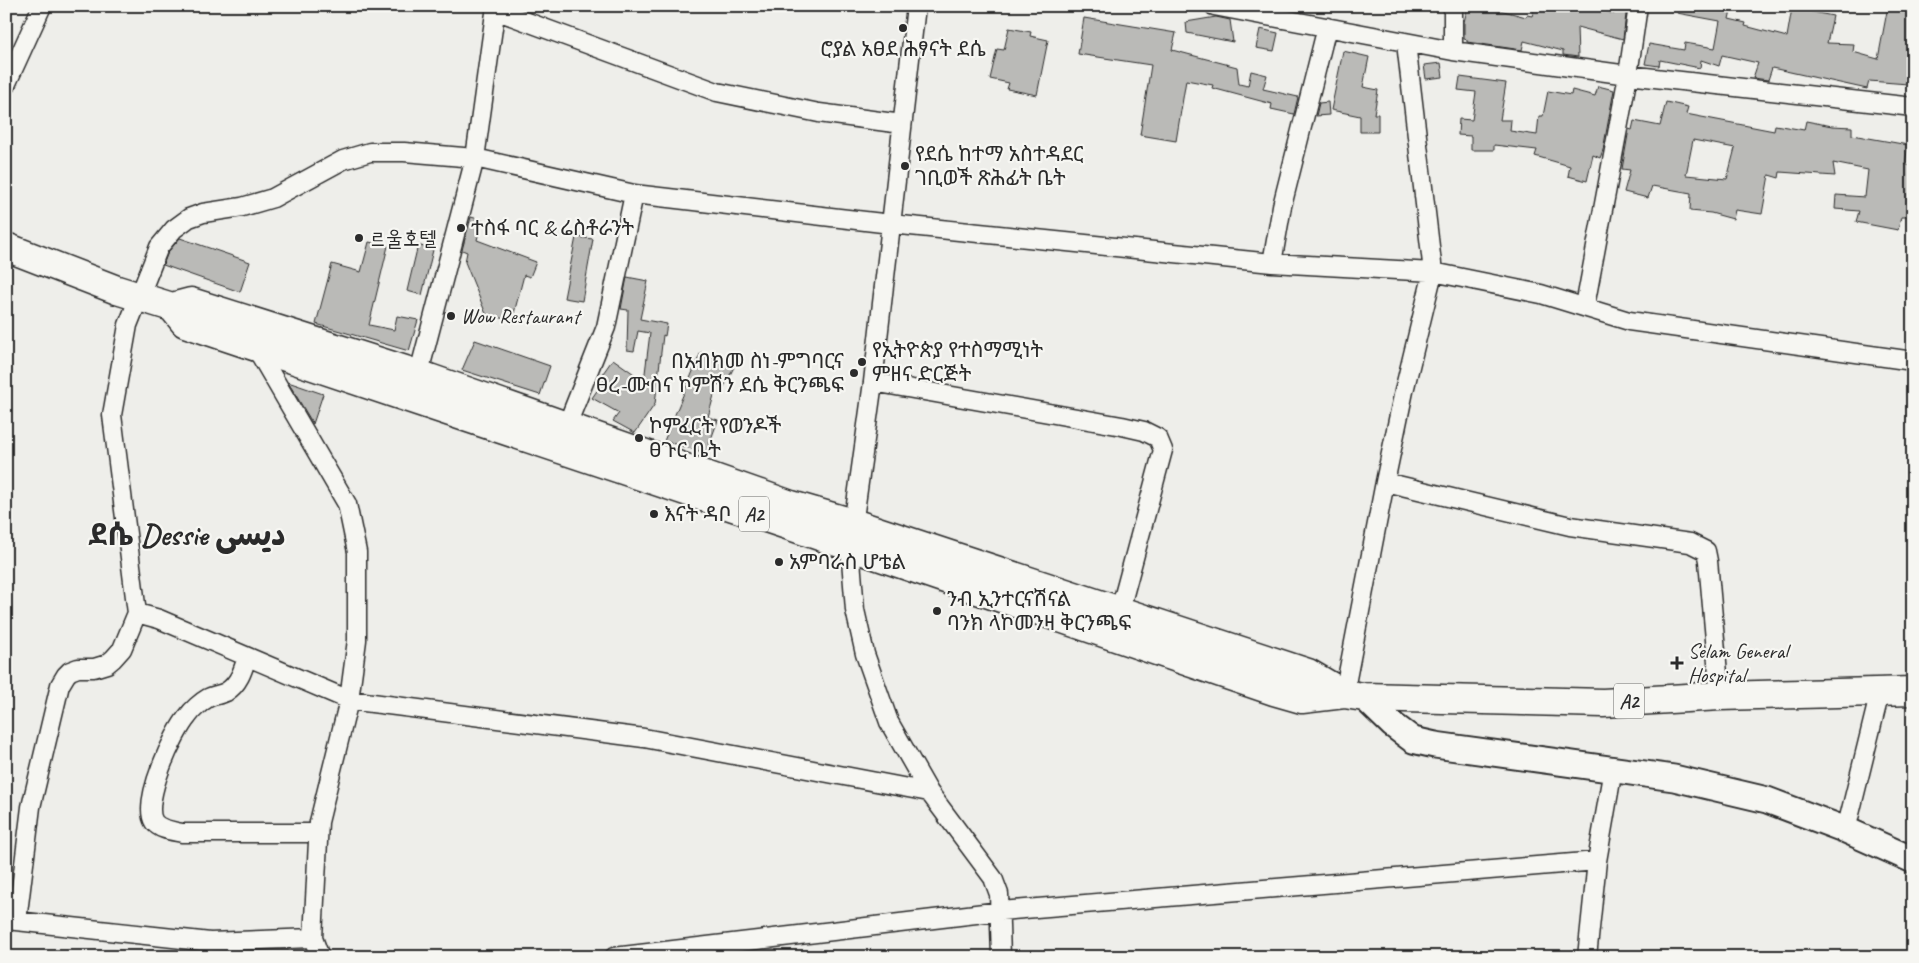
<svg xmlns="http://www.w3.org/2000/svg" width="1919" height="963" viewBox="0 0 1919 963" font-family="Caveat,'Playpen Sans Arabic','Noto Sans Ethiopic','Poor Story',sans-serif">
	<style>
		.building { fill: #babab7; stroke: #2b2b2b; fill-rule: evenodd }
		.lines { fill: none; stroke-linecap: round; stroke-linejoin: round }
		.street-casing { stroke: #2b2b2b; stroke-width: 21 }
		.secondary-casing { stroke: #2b2b2b; stroke-width: 29 }
		.highway-casing { stroke: #2b2b2b; stroke-width: 31 }
		.street { stroke: #f6f6f2; stroke-width: 18 }
		.secondary { stroke: #f6f6f2; stroke-width: 25 }
		.highway { stroke: #f6f6f2; stroke-width: 28 }
		.poi-dot { fill: #2b2b2b; stroke: #f6f6f2; stroke-width: 2 }
		.labels { text-anchor: middle; stroke-width: 4.5; stroke-linejoin: round; paint-order: stroke }
		.shield { fill: #f6f6f2; stroke: #686867; stroke-width: 1 }
		.shield-label { font-size: 20px; font-weight: bold; fill: #2b2b2b }
		.poi-label { font-size: 21px; fill: #2b2b2b; stroke: #f6f6f2; text-anchor: start }
		.town-label { font-size: 31px; font-weight: bold; fill: #2b2b2b; stroke: #f6f6f2 }
	</style>
	<rect width="100%" height="100%" fill="#eeeeea"/>
	<filter id="ink" filterUnits="userSpaceOnUse"><feTurbulence type="fractalNoise" baseFrequency=".02" numOctaves="2"/><feDisplacementMap in="SourceGraphic" scale="10" xChannelSelector="R" yChannelSelector="G"/><feConvolveMatrix kernelMatrix="1 2 1 2 8 2 1 2 1" color-interpolation-filters="sRGB"/></filter>
	<g filter="url(#ink)">
		<!-- building -->
		<path class="building" d="M1468,6H1485L1526,17L1527,15L1532,16L1535,6H1587L1614,14L1616,6H1627L1623,39L1577,27L1578,57L1563,55V51L1524,41L1522,50L1467,42V40L1464,39V22Z
			M1678,6H1732L1729,19L1746,23L1745,26L1787,37L1792,8L1833,16L1827,43L1854,44L1853,52L1878,59L1888,6H1913V35L1908,59H1910L1908,84L1869,81L1867,89L1772,68L1768,80L1753,78L1758,63L1722,55L1719,66L1701,60L1700,68L1660,60L1659,66L1645,64L1649,44L1684,50L1685,43L1715,48L1720,21L1677,13Z
			M1216,17L1230,20L1233,42L1187,33L1186,22Z
			M1084,18L1176,33L1172,50L1237,67L1239,84L1248,86L1251,71L1267,75L1263,89L1298,97L1294,114L1271,109L1272,104L1212,88L1213,85L1186,80L1176,141L1140,135L1151,65L1078,54Z
			M1009,28L1031,32L1030,36L1048,40L1037,95L1007,89L1009,83L990,79L997,49L1004,50Z
			M1260,29L1278,33L1274,51L1256,48Z
			M1343,51L1369,57L1363,87L1378,90L1374,114H1378V132H1360V116L1331,110Z
			M1441,63L1443,77L1426,79L1424,65Z
			M1460,77L1506,83L1500,120H1511L1510,131L1537,135L1539,116H1543L1548,91L1571,95L1572,90L1595,96L1598,86L1614,90L1603,150L1600,158L1593,155L1587,181L1568,176L1570,166L1535,156L1537,150L1494,145V150H1471V136L1458,135L1459,119L1472,120L1476,92L1458,90Z
			M1328,102L1329,115L1316,116L1319,103Z
			M1666,102L1688,107L1686,114L1774,131L1775,125L1804,130L1806,121L1832,126L1852,127V135L1908,145L1905,164L1913,167V217H1901L1898,230L1856,222L1859,211L1835,209L1836,195L1865,197L1868,170L1833,163L1835,176L1780,172L1779,178L1769,175L1762,214L1735,210L1733,219L1711,213L1690,211L1691,193L1652,186L1648,198L1624,192L1630,170L1622,169L1629,129L1632,130L1634,121L1660,126ZM1693,140L1735,148L1727,179L1686,175Z
			M471,217L482,220L477,240L536,262L530,277L524,275L512,321L486,314L465,262L467,252L462,250Z
			M576,237L593,239L582,301L564,298Z
			M180,238L250,262L240,292L163,265L168,252Z
			M369,242L388,246L369,325L394,330L397,316L418,320L409,351L316,324L332,264L361,272Z
			M418,245L433,250L422,295L407,291Z
			M627,277L648,281L640,319L667,324L665,336L663,335L655,404L635,433L613,421L619,413L592,398L605,379L601,376L613,359L644,381L650,333L638,331L634,351L627,350L628,310L621,309Z
			M475,340L550,366L540,395L462,370Z
			M701,352L735,365L724,387L717,384L708,417L718,420L706,453L664,441Z
			M288,382L323,394L313,424Z"/>
		<g class="lines">
			<!-- street casing -->
			<g class="street-casing">
				<path id="street" d="M916,6L873,382L850,547L855,610L865,654L889,722L929,792L993,878L999,894L1001,957
					M1214,6L1453,51L1628,75L1913,107
					M1453,6V51
					M495,10L717,92L819,113L902,124
					M6,85L42,6
					M1272,263L1282,206L1327,27
					M1585,306L1628,75L1638,6
					M257,344L256,348L347,504L357,552V640L349,700L319,822L313,938L320,957
					M873,382L1122,426L1144,431L1158,438L1163,450L1117,621
					M416,384L475,158L496,6
					M563,435L606,327L634,194
					M1385,482L1570,526L1690,543L1706,551L1708,561L1720,696
					M137,613L159,619L349,700L644,738L929,792
					M247,657C243,670 239,684 226,692C220,695 213,695 208,698C201,702 192,710 188,716C174,732 141,802 154,822C160,830 173,831 182,833H318
					M1344,694L1385,482L1404,391L1433,272L1406,43
					M1846,830L1880,692
					M7,920L210,942L313,938
					M17,921L31,807L60,685L66,675L70,671L78,668H94L107,664L113,659L122,649L137,613L112,415L128,325L159,247L174,229L189,218L203,213L242,207L273,198L343,160L370,152H404L475,158L634,194L891,224L1272,263L1433,272L1541,294L1629,321L1913,361
					M614,957L1001,911L1597,861
					M1587,957L1597,861L1613,769"/>
			</g>
			<!-- secondary casing -->
			<g class="secondary-casing">
				<path id="secondary" d="M1364,697L1393,725L1413,740L1435,745L1674,778L1767,800L1846,830L1913,860"/>
			</g>
			<!-- highway casing -->
			<g class="highway-casing">
				<path id="highway" d="M6,247L117,290L172,307L191,302L418,374L791,505L853,523L1308,673L1344,694
					M172,307L185,323L793,527L1274,691L1302,699L1344,694L1364,697L1603,703L1720,696L1913,691"/>
			</g>
			<!-- street -->
			<use href="#street" class="street"/>
			<!-- secondary -->
			<use href="#secondary" class="secondary"/>
			<!-- highway -->
			<use href="#highway" class="highway"/>
		</g>
	</g>
	<!-- markers -->
	<g class="poi-dot">
		<circle cx="903" cy="28" r="5"/>
		<circle cx="905" cy="166" r="5"/>
		<circle cx="461" cy="228" r="5"/>
		<circle cx="359" cy="238" r="5"/>
		<circle cx="451" cy="316" r="5"/>
		<circle cx="862" cy="362" r="5"/>
		<circle cx="854" cy="373" r="5"/>
		<circle cx="639" cy="438" r="5"/>
		<circle cx="654" cy="514" r="5"/>
		<circle cx="779" cy="562" r="5"/>
		<circle cx="937" cy="611" r="5"/>
		<path d="M1674.5 655.5h5v5h5v5h-5v5h-5v-5h-5v-5h5z"/>
	</g>
	<g class="labels">
		<!-- shield labels -->
		<g class="shield">
			<rect x="739" y="496.5" width="30" height="35" rx="4"/>
			<rect x="1614" y="683.5" width="30" height="35" rx="4"/>
		</g>
		<g class="shield-label">
			<text x="754" y="521">A2</text>
			<text x="1629" y="708">A2</text>
		</g>
		<!-- poi labels -->
		<g class="poi-label">
			<text x="903" y="56" text-anchor="middle">ሮያል አፀደ ሕፃናት ደሴ</text>
			<text x="915" y="161">የደሴ ከተማ አስተዳደር<tspan x="915" dy="24">ገቢወች ጽሕፊት ቤት</tspan></text>
			<text x="471" y="235">ተስፋ ባር &amp; ሬስቶራንት</text>
			<text x="369" y="245">르울호텔</text>
			<text x="461" y="323">Wow Restaurant</text>
			<text x="872" y="357">የኢትዮጵያ የተስማሚነት<tspan x="872" dy="24">ምዘና ድርጅት</tspan></text>
			<text x="844" y="368" text-anchor="end">በአብክመ ስነ-ምግባርና<tspan x="844" dy="24">ፀረ-ሙስና ኮምሽን ደሴ ቅርንጫፍ</tspan></text>
			<text x="649" y="433">ኮምፈርት የወንዶች<tspan x="649" dy="24">ፀጉር ቤት</tspan></text>
			<text x="664" y="521">እናት ዳቦ</text>
			<text x="789" y="569">አምባራስ ሆቴል</text>
			<text x="947" y="606">ንብ ኢንተርናሽናል<tspan x="947" dy="24">ባንክ ላኮመንዛ ቅርንጫፍ</tspan></text>
			<text x="1688" y="658">Selam General<tspan x="1688" dy="24">Hospital</tspan></text>
		</g>
		<!-- town labels -->
		<g class="town-label">
			<text x="187" y="545">ደሴ Dessie ديسى</text>
		</g>
	</g>
	<!-- margin -->
	<rect width="1919" height="963" fill="none" stroke="#f6f6f2" stroke-width="25"/>
	<rect x="12" y="12" width="1894" height="938" fill="none" stroke="#2b2b2b" stroke-width="2" filter="url(#ink)"/>
</svg>
